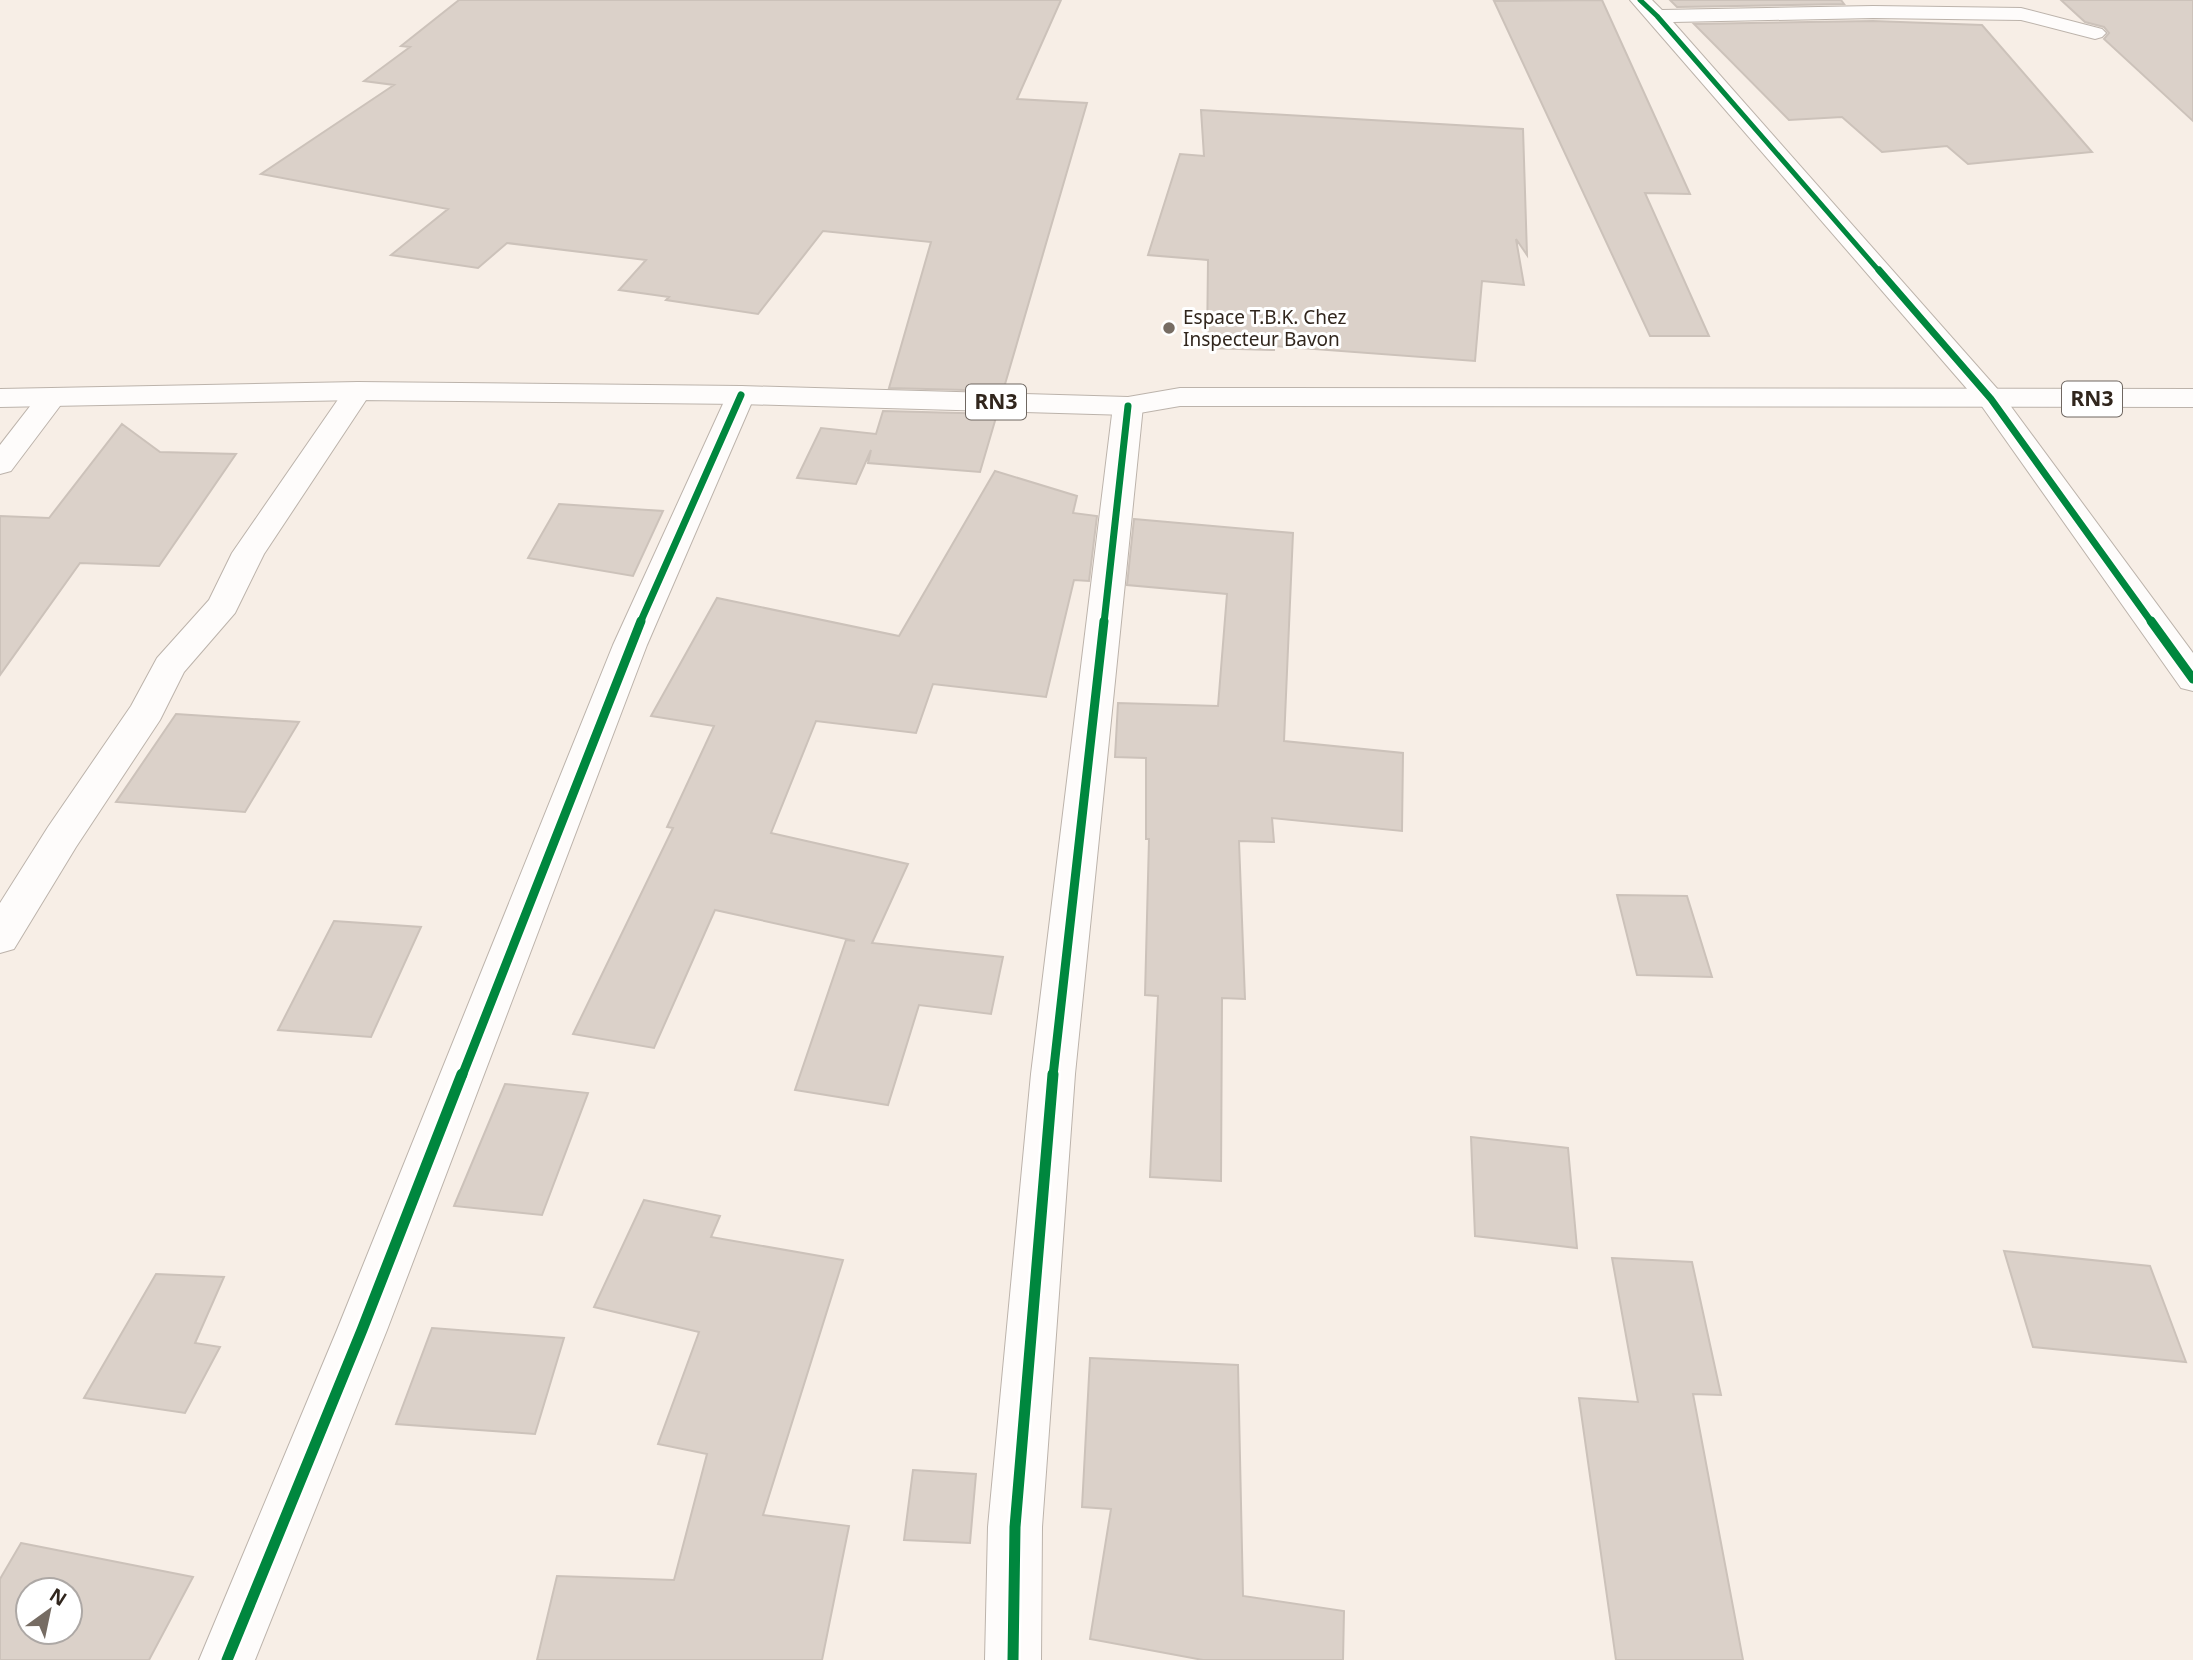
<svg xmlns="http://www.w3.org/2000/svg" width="2193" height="1660" viewBox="0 0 2193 1660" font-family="'Noto Sans',sans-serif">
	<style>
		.building { fill: #dbd1c9; stroke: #ccc2ba; stroke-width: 2; fill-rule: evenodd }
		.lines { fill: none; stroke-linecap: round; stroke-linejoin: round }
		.minor-casing { stroke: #bcb3ab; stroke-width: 2 }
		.trunk-casing { stroke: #bcb3ab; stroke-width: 2 }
		.minor { fill: #fefcfb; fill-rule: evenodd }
		.trunk { fill: #fefcfb; fill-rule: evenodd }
		.cycleway-far3-casing { stroke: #fff; stroke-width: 8 }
		.cycleway-far2-casing { stroke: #fff; stroke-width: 10 }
		.cycleway-far1-casing { stroke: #fff; stroke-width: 13 }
		.cycleway-casing { stroke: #fff; stroke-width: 16 }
		.cycleway-far3 { stroke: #00873e; stroke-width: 5 }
		.cycleway-far2 { stroke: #00873e; stroke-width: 7 }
		.cycleway-far1 { stroke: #00873e; stroke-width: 9 }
		.cycleway { stroke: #00873e; stroke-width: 11 }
		.poi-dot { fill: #766c63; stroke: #fff; stroke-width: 2.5 }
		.labels { text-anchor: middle; stroke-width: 6; stroke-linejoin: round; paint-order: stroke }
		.far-poi-label { font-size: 19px; fill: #31261d; stroke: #fff; text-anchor: start }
		.shield { fill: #fff; stroke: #6f6761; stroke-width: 2 }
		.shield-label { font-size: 21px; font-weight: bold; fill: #31261d }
	</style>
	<rect width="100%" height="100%" fill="#f7eee6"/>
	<!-- building -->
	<path class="building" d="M459,0H1061L1017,99L1087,103L1003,391L889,388L931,242L823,231L758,314L666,300L669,297L619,290L646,260L507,243L478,268L391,255L448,209L261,174L394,85L364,81L410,47L401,46Z
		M1602,0L1690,194L1645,193L1709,336H1650L1494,1Z
		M1670,0H1841L1844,4L1677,7Z
		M2061,0H2193V121L2104,39L2109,33L2104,27L2085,22Z
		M1873,21L1982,25L2092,152L1968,164L1947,146L1882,152L1842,117L1789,120L1694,24Z
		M1201,110L1523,129L1527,255L1516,239L1524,285L1482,281L1475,361L1274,346V350L1207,348L1208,260L1148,255L1180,154L1204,156Z
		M883,411L997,414L980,472L868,463L871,450L856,484L797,478L821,428L876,434Z
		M122,424L160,452L236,454L159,566L80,563L0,675V516L49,518Z
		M995,471L1077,496L1073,513L1097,516L1089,581L1074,580L1046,697L933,684L916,733L816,721L771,833L908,864L872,943L1003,957L991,1014L919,1005L888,1105L795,1090L846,940L855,941L715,910L654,1048L573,1034L673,828L667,827L714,726L651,716L717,598L899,636Z
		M559,504L663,511L633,576L528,558Z
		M1134,519L1293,533L1284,741L1403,753L1402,831L1272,818L1274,842L1239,841L1245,999L1222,998L1221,1181L1150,1177L1158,996L1145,995L1149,839H1146V758L1115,757L1118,703L1218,706L1227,594L1127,585Z
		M176,714L299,722L245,812L116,802Z
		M1617,895L1687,896L1712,977L1637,975Z
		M334,921L421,927L371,1037L278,1030Z
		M505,1084L588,1093L542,1215L454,1206Z
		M1471,1137L1568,1148L1577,1248L1475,1236Z
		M644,1200L720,1216L711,1237L843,1260L763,1515L849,1526L822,1660H537L557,1576L674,1580L707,1454L658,1444L699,1332L594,1307Z
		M2004,1251L2150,1266L2186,1362L2033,1347Z
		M1612,1258L1692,1262L1721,1395L1693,1394L1743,1660H1616L1579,1398L1638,1402Z
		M156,1274L224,1277L195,1343L220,1347L185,1413L84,1398Z
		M432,1328L564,1338L535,1434L396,1424Z
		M1090,1358L1238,1365L1243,1596L1344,1611L1343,1660H1203L1090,1639L1111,1509L1082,1507Z
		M913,1470L976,1474L970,1543L904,1540Z
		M21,1543L193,1577L149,1660H0V1579ZM28,1590H70V1632H28Z"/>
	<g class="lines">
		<!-- minor casing -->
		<g class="minor-casing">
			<path id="minor" d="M1630,0H1652L1662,10L1873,6L2021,8L2102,29L2106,33L2102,37L2095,39L2021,20L1873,18L1673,22L2001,393L2193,653V691L2181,688L1981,405Z
				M358,382L368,385L372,391L264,554L235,613L184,672L160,720L76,847L14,949L0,953V903L48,827L131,706L157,658L209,600L232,553L348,385Z
				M741,386L751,389L755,395L647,645L387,1330L255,1660H199L337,1330L613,645L727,395L731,389Z
				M51,389L61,392L66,398L11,471L0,474V445L41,392Z
				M1128,397L1138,400L1143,406L1075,1074L1042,1527L1041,1660H985L988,1527L1031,1074L1113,406L1118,400Z"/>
		</g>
		<!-- trunk casing -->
		<g class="trunk-casing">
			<path id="trunk" d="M358,382L741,386L1128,397L1180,388L2193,389V407L1180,406L1128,415L741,404L358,400L0,407V389Z"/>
		</g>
		<!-- minor -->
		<use href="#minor" class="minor"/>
		<!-- trunk -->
		<use href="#trunk" class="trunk"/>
		<!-- cycleway-far3 casing -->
		<g class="cycleway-far3-casing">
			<path id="cycleway-far3" d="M1640,0L1657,16L1880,272"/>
		</g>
		<!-- cycleway-far2 casing -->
		<g class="cycleway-far2-casing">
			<path id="cycleway-far2" d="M1879,270L1991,399L2152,623
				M640,623L741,395
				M1104,623L1128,406"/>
		</g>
		<!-- cycleway-far1 casing -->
		<g class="cycleway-far1-casing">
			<path id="cycleway-far1" d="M2151,621L2193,679
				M462,1076L641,621
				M1053,1076L1104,621"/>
		</g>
		<!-- cycleway casing -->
		<g class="cycleway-casing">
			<path id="cycleway" d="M227,1660L362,1330L462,1074
				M1013,1660L1015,1527L1053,1074"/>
		</g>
		<!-- cycleway-far3 -->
		<use href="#cycleway-far3" class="cycleway-far3"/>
		<!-- cycleway-far2 -->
		<use href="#cycleway-far2" class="cycleway-far2"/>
		<!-- cycleway-far1 -->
		<use href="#cycleway-far1" class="cycleway-far1"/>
		<!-- cycleway -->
		<use href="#cycleway" class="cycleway"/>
	</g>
	<!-- markers -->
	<circle class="poi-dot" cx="1169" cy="328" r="7"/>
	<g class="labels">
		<!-- far-poi labels -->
		<g class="far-poi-label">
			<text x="1183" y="324">Espace T.B.K. Chez<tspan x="1183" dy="22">Inspecteur Bavon</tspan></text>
		</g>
		<!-- shield labels -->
		<g class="shield">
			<rect x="2062" y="381.5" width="60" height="35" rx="5"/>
			<rect x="966" y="384.5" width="60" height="35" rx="5"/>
		</g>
		<g class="shield-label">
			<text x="2092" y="406">RN3</text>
			<text x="996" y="409">RN3</text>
		</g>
	</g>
	<!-- north arrow -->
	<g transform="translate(49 1611) rotate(33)"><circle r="33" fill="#ffffff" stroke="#ada8a5" stroke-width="2"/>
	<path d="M0-5L12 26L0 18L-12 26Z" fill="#766c63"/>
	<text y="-10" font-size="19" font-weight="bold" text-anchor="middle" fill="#31261d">N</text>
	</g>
</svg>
